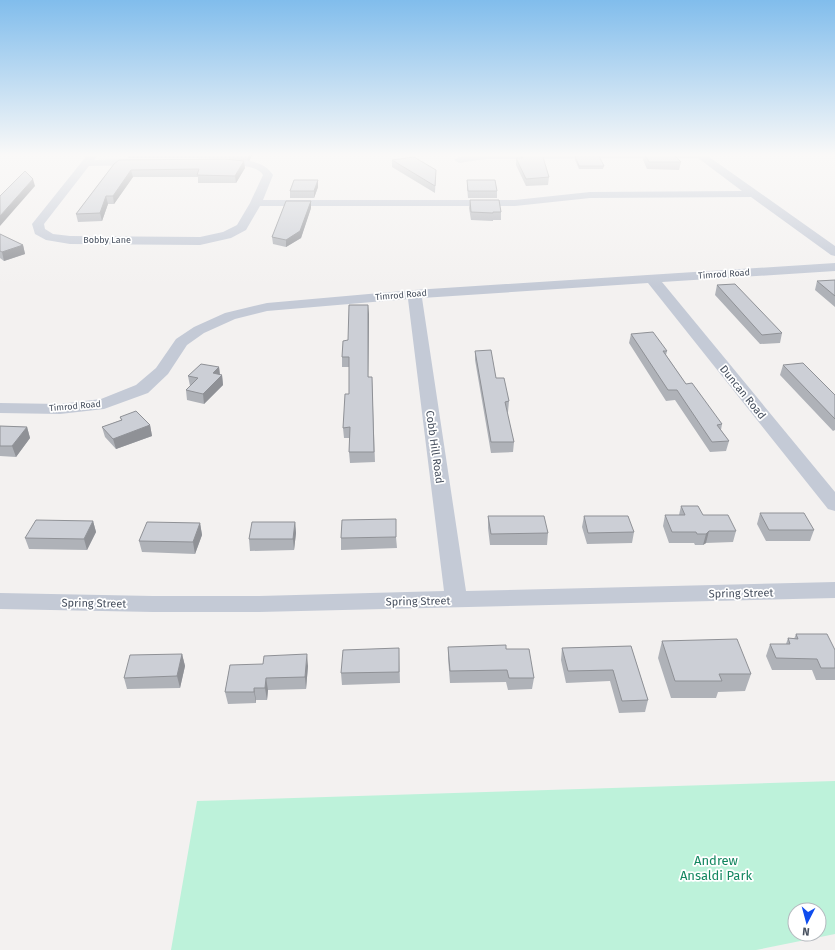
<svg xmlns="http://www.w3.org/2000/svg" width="835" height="950" viewBox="0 0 835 950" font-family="'Fira Sans',sans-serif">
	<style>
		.green { fill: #bdf2da; fill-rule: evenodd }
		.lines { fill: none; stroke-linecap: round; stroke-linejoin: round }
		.minor { fill: #c4cad6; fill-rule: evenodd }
		.wall { fill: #afb2b8 }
		.shaded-wall { fill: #8f9196 }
		.building { fill: #cccfd6; stroke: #8f9196 }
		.labels { text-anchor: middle; stroke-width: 3.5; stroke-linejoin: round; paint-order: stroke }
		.far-street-label { font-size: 9px; fill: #47505f; stroke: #fff }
		.street-label { font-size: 11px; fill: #47505f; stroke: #fff }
		.near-park-label { font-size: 13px; fill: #12865f; stroke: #fff }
	</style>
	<rect width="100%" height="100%" fill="#f3f1f0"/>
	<!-- green -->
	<path class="green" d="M835,781V934L756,950H171L197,801ZM795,910H819V934H795Z"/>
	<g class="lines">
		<!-- minor -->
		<path class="minor" d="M88,154H98L94,160L141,159L146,162L141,165L89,166L44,224L45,229L53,234L70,236L200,237L223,232L237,225L250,203L263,175C255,162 227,167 214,164L213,162L214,160L218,159C236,159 263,158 273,175L263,200H515L590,192L742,191L698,158L486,159L459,163L454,160L459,157L480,154H705L835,246V256L831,255L751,197L590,198L515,206H260L246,230L231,238L200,245L70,244L46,240L35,234L32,224Z
			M835,263V271L662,282L835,492V511L828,509L648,283L422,298L466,591L835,582V598L259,612H153L0,609V593L153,596H259L444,591L408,299L267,311L235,319L204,333L187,345L168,374L148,393L104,409L60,414L0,413V403L60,404L101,399L136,385L156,368L176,339L194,327L225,313L267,303L414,290Z"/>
	</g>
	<!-- wall -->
	<path class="wall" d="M127,154H253L249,161L226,158H128Z
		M255,154H272L269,155Z
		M521,154L549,177L548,185L526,186L516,165V158H521Z
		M644,154H673L681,162L679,170L647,169L643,160Z
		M575,156L604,166L603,169H579L575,160Z
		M392,160L436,170L435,193L392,167Z
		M114,164L245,168L236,183H198V177H133L114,204H108L102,221L78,222L76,214Z
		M467,180L497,191V198H468L467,187Z
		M318,187L314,198H290V191Z
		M470,200L501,212V220H493V221L471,220L469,208Z
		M311,208L301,238L286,247L273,244L272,237Z
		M0,234L23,245L25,254L4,261L0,258Z
		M835,280V307L815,290L817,281Z
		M717,285L782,333L780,343L760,344L715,295Z
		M369,314L368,377H372L375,462L350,463L349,452L350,438H344L343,428L349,394V367H342V357L348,340Z
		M631,334L667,351L666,355L686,384L722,424L721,430L729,441L726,451L710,452L675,400L666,401L629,343Z
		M475,351L496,378L509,401L508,412H507L514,442L513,452L491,453L475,360Z
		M783,365L835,395V430L833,431L780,375Z
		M219,367L220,375H222L223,385L204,404L187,400L186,390L190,386L188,376Z
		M120,417L150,425L152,436L116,449L105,437L102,427L121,420Z
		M0,426L27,427L30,438L16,457L0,456Z
		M681,506L736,531L733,542L706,543L703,545H695L694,543H669L663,526L665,515H679Z
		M760,513L814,530L810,541H766L757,524Z
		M488,516L548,533L547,545H490L488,528Z
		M584,516L634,532L632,543L587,544L582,527Z
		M93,521L96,532L87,550L29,549L25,538Z
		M295,522L296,533L294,550L250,551L249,539Z
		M200,523L202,535L195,554L142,552L139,541Z
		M396,537L397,548L341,550V538Z
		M796,634L835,650V680H816L812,670H772L766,656L770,644H786L788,638L794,639Z
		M662,641L751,674L745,691L718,692L716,698H671L658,658Z
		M631,646L648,700L645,712L619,713L610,681L566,683L561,660L562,648Z
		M448,647L506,649L534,678L532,689L508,690L506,682L450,683L448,658Z
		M399,648L400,683L342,685L341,673Z
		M182,654L185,666L180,688L127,689L124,678Z
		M230,665L308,666L306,689L268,690L267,700H256V703L228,704L225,692Z"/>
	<!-- shaded-wall -->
	<path class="shaded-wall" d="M248,154H253L249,161Z
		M244,161L245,168L236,183L235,176Z
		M131,170L133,177L114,204L113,196Z
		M33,179L35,186L0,226V216Z
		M318,180V187L314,198V191Z
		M106,196L108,204L102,221L100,213Z
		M311,201V208L301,238L286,247V240Z
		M23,245L25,254L4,261L2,252Z
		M368,305L369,314L368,387Z
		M219,367L220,376L222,375L223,385L204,404L203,394L213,373Z
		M150,425L152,436L116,449L113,439Z
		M27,427L30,438L16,457L12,446Z
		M93,521L96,532L87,550L84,539Z
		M295,522L296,533L294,550L293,539Z
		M200,523L202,535L195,554L193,542Z
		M709,531L706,543L703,545L706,534Z
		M182,654L185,666L180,688L177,676Z
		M307,654L308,666L306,689L305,677Z
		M266,678L268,690L267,700L265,688Z
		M254,688L256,700V703L254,692Z"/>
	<!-- building -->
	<path class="building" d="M522,154H542L549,177L526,179L516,158H523Z
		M645,154H673L681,162H649Z
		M575,156H599L604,166H579Z
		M414,157L436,170L435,186L392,160Z
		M225,159L244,161L235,176L197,175L199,169L131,170L113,196H106L100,213L76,214L114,164L119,160Z
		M25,171L33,179L0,216V196Z
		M294,180H318L314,191H290Z
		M467,180H495L497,191H468Z
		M470,200H499L501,212H493V213L471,212Z
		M286,201H311L300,231L286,240L272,237Z
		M0,234L23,245L2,252L0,251Z
		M835,280V296L817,281Z
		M735,284L782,333L762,335L717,285Z
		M349,305H368V377H372L374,452H349L350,427L343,428L345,394H349V357H342L343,341L348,340Z
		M653,332L667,351H663L686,384L692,383L722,424L717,425L729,441L712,442L677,390H668L631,334Z
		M491,350L496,378H504L509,401L505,402L514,442H491L475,351Z
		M803,363L835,395V419L783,365Z
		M201,364L219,367L213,373L222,375L203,394L186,390L198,378L188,376Z
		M136,411L150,425L113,439L102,427L122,420L120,417Z
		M0,426L27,427L12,446H0Z
		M681,506H698L703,515H728L736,531H709L706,534H697L696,532H672L665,515H685Z
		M760,513H804L814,530H769Z
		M488,516H544L548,533L491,534Z
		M584,516H628L634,532L588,533Z
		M396,519V537L341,538L342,520Z
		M36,520L93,521L84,539L25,538Z
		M147,522L200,523L193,542L139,541Z
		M252,522H295L293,539H249Z
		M796,634H827L835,650V668H821L817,659L776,658L770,644H790L788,638L798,639Z
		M737,639L751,674H719L722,681H675L662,641Z
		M506,645V649H529L534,678H509L507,670L450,671L448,647Z
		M631,646L648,700L622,701L613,670L568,671L562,648Z
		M399,648V672L341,673L343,650Z
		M182,654L177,676L124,678L130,655Z
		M307,654L305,677L266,678L265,688H254V692H225L230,665L263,664L264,656Z"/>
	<!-- sky -->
	<linearGradient id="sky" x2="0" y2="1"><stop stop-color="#81bdec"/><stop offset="0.54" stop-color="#faf9f8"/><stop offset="1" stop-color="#faf9f8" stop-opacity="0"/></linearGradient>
	<rect width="835" height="287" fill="url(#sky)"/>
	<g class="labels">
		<!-- far-street labels -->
		<g class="far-street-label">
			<text x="107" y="243">Bobby Lane</text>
			<text transform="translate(724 274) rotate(-4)" y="3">Timrod Road</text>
			<text transform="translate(401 295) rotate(-5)" y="3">Timrod Road</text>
			<text transform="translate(75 406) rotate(-5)" y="3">Timrod Road</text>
		</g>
		<!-- street labels -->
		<g class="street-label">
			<text transform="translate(743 392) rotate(51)" y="4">Duncan Road</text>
			<text transform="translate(435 447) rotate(82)" y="4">Cobb Hill Road</text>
			<text transform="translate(741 593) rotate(-1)" y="4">Spring Street</text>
			<text transform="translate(418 601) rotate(-1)" y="4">Spring Street</text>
			<text transform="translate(94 603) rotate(1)" y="4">Spring Street</text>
		</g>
		<!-- near-park labels -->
		<g class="near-park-label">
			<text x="716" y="865">Andrew<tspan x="716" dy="15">Ansaldi Park</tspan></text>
		</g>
	</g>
	<!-- north arrow -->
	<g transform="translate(807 922) rotate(186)"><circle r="19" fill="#ffffff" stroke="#b5b9bf"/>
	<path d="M0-3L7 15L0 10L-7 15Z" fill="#0f4dee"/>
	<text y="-6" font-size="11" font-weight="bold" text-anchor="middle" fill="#47505f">N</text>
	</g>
</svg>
